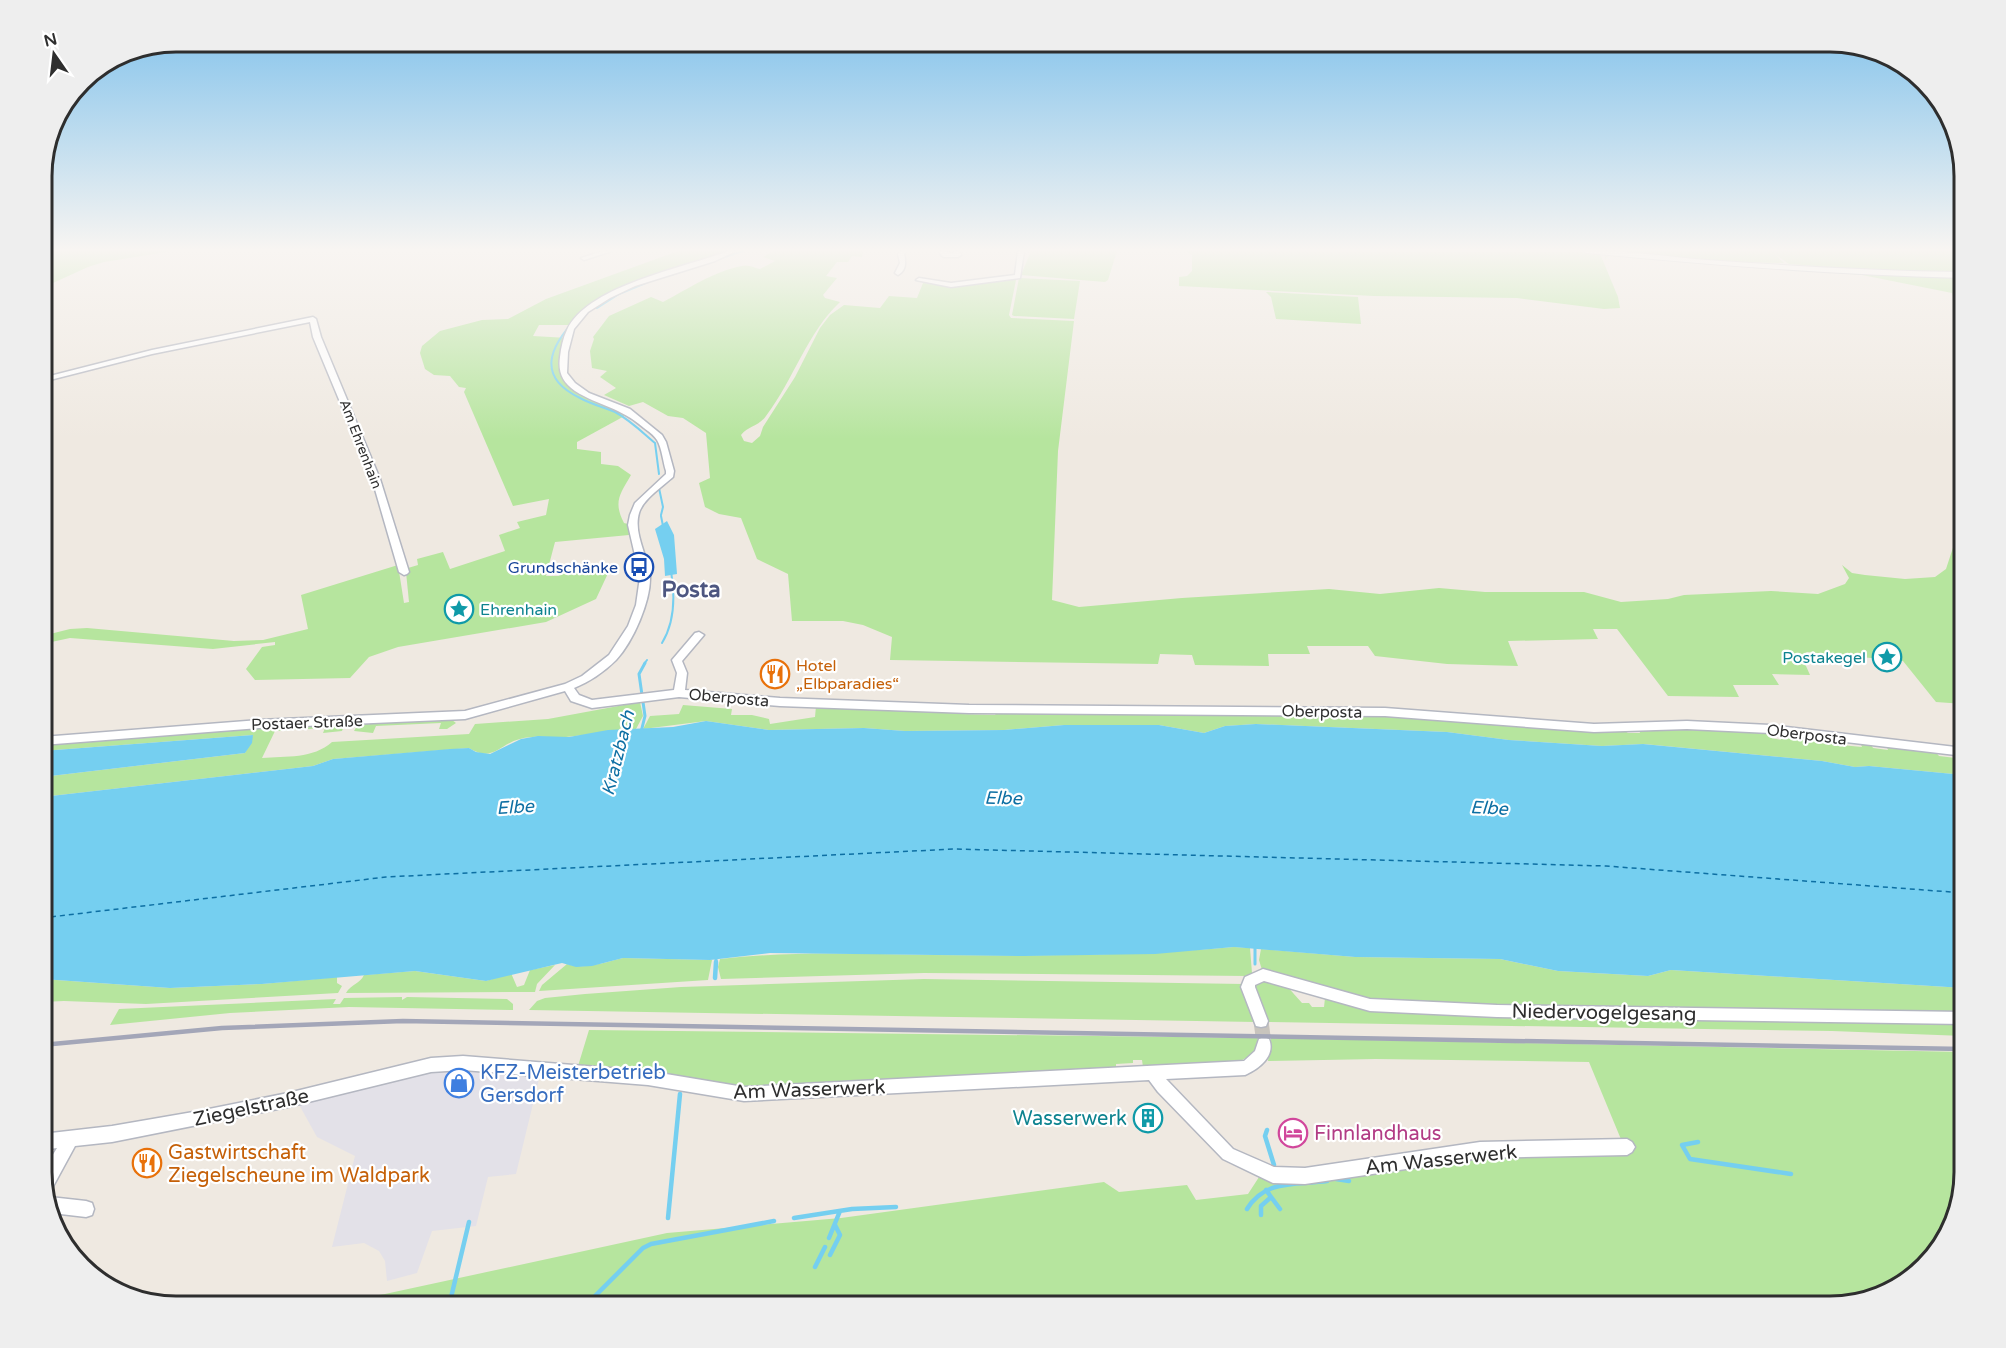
<svg xmlns="http://www.w3.org/2000/svg" width="2006" height="1348" viewBox="0 0 2006 1348" font-family="'Varela Round',sans-serif">
	<style>
		.industrial { fill: #e3e1e8 }
		.green { fill: #b6e59e }
		.water { fill: #75cff0 }
		.lines { fill: none; stroke-linecap: round; stroke-linejoin: round }
		.stream-far2 { stroke: #75cff0; stroke-width: 2 }
		.stream-far1 { stroke: #75cff0; stroke-width: 3 }
		.stream { stroke: #75cff0; stroke-width: 4.5 }
		.ferry { stroke: #0d6fa3; stroke-width: 1.5; stroke-dasharray: 5 4; stroke-linecap: butt }
		.minor-tunnel { stroke: #c8c4bd; stroke-width: 15; stroke-dasharray: 15 8; stroke-linecap: butt }
		.minor-casing { stroke: #b4b7c1; stroke-width: 3 }
		.tertiary-casing { stroke: #b4b7c1; stroke-width: 2 }
		.minor { fill: #fff; fill-rule: evenodd }
		.tertiary { fill: #fff; fill-rule: evenodd }
		.rail { stroke: #a3a6b8; stroke-width: 4.5 }
		.labels { text-anchor: middle; stroke-width: 4.5; stroke-linejoin: round; paint-order: stroke }
		.far-street-label { font-size: 14px; fill: #2e2e2e; stroke: #fff }
		.transit-label { font-size: 16px; fill: #164399; stroke: #fff; text-anchor: end }
		.culture-label { font-size: 16px; fill: #0d838f; stroke: #fff; text-anchor: start }
		.food-label { font-size: 16px; fill: #c56008; stroke: #fff; text-anchor: start }
		.street-label { font-size: 16px; fill: #2e2e2e; stroke: #fff }
		.water-label { font-size: 18px; font-style: italic; fill: #0d6fa3; stroke: #fff }
		.near-street-label { font-size: 20px; fill: #2e2e2e; stroke: #fff }
		.near-shop-label { font-size: 20px; fill: #366cbe; stroke: #fff; text-anchor: start }
		.near-culture-label { font-size: 20px; fill: #0d838f; stroke: #fff; text-anchor: end }
		.near-hotel-label { font-size: 20px; fill: #b23c85; stroke: #fff; text-anchor: start }
		.near-food-label { font-size: 20px; fill: #c56008; stroke: #fff; text-anchor: start }
		.district-label { font-size: 22px; font-weight: bold; fill: #4d5680; stroke: #fff }
		.rim { fill: none; stroke: #2e2e2e; stroke-width: 3 }
	</style>
	<rect width="100%" height="100%" fill="#efe9e1"/>
	<!-- industrial -->
	<path class="industrial" d="M460,1069L540,1075L516,1174L488,1177L476,1226L432,1231L417,1273L387,1281L385,1261L379,1251L364,1243L332,1247L355,1156L317,1137L297,1101L422,1070Z"/>
	<!-- green -->
	<path class="green" d="M42,251H172L104,262L88,267L42,288Z
		M678,251H732L647,279L603,298L572,325H539L533,336L568,338L563,371L576,388L630,413L577,442V449L601,452V464L618,466L631,475C620,494 613,502 624,523L628,524L629,535L555,542L546,576H558L577,565L610,569L596,599L546,622L398,647L369,657L350,678L255,680L246,669L262,647L275,645V642L213,649L70,638L42,644V636L70,629L87,628L234,641L263,640L308,629L301,595L398,565L404,603L409,602L406,572L409,571L408,568L418,565L417,559L443,552L450,569L505,551L499,535L520,528L517,522L546,515L549,499L513,506L464,392L466,388L459,387L450,376L434,375L425,369L420,353L422,346L440,331L482,320L508,319L546,299Z
		M773,251H863L862,257L852,256L848,262H837L826,276L837,278L823,295L825,298L840,302C807,333 794,379 766,416C759,426 748,426 741,435L744,441L752,443L760,436L763,427L795,377L820,328L830,315L844,305L880,308L889,296L917,298L923,283L944,285L1015,278L1016,280L1009,315L1011,318L1074,321L1058,451L1052,600L1079,607L1182,598L1329,589L1380,594L1439,588L1485,592H1584L1621,602L1668,599L1684,595L1771,591L1818,594L1845,584L1849,578L1842,565L1852,573L1865,575L1905,579L1935,577L1946,569L1964,514V704L1936,702L1903,661L1807,652L1802,657L1810,675L1772,674L1779,685H1733L1739,697L1668,696L1617,629H1593L1598,639L1508,641L1518,666L1447,664L1375,656L1368,646H1307L1310,654H1268L1269,666L1195,665L1192,655L1160,654L1158,664L890,660L892,637L863,625L843,621H792L788,574L757,559L741,518L719,514L705,507L699,483L710,478L706,433L683,418L668,416L643,402L629,406L604,395L616,388L600,377L607,371L592,368L590,351L594,339L593,337L609,316L651,297L663,302C688,289 714,271 742,266C748,264 755,268 760,269L775,261L763,257Z
		M1031,251H1117L1108,280L1105,282L1021,275Z
		M1186,251L1595,252L1601,256L1618,297L1620,308L1604,309L1517,298L1374,296L1179,286V277L1187,276L1192,271V255Z
		M1596,251H1964V274L1902,273L1789,264L1775,254L1784,263L1706,261Z
		M1608,255L1964,275V303L1954,300L1952,293L1862,275L1611,255L1606,257V260L1605,257Z
		M1019,278L1080,281L1074,319L1014,316L1012,315Z
		M1266,292L1358,297L1361,324L1276,319L1271,297Z
		M640,702L643,716L636,729C613,730 590,735 566,737C551,738 535,735 520,739C499,744 493,763 469,748L333,759L313,766L42,797V777L245,753L253,735L42,751V743L226,729L338,725L343,728L342,731L323,733L325,728L275,731L262,758C286,756 313,759 332,742L469,734L475,724L548,719Z
		M683,705L732,709L731,715H752L769,719L770,724L815,717L816,706L958,711L960,714L995,715L997,712L1386,714L1623,730L1628,733H1640L1639,730L1689,727L1768,731L1772,738L1781,740L1778,733L1817,737L1820,743L1862,747L1860,742L1870,743L1873,748L1888,750L1886,745L1934,750L1939,756L1964,759V775L1869,766L1855,767L1822,761L1644,744L1602,746L1509,740L1447,732L1256,724L1225,726L1204,733L1159,725H1064L1004,730L905,731L864,728L769,730L706,721L643,729L650,716L679,714Z
		M452,720L456,723L447,729H439L441,723L376,726L373,733L354,731L357,726L364,724Z
		M1234,947L1250,948L1252,973L1248,976L924,973L721,979L718,967L720,959C790,951 859,954 929,955C1031,956 1132,956 1234,947Z
		M1261,949L1355,957L1500,959L1558,971L1648,976L1671,970L1964,988V1014L1495,1007L1370,1000L1272,971L1262,970L1259,960Z
		M623,958L712,960L708,980L539,991L542,985L567,964C586,970 605,962 623,958Z
		M555,965L537,984L535,992H530L346,993C351,984 360,984 364,975L415,971L486,981L511,973L517,987L524,985L530,970Z
		M337,977V983L342,986L338,993L146,1004L64,1001L42,1002V979L170,988L262,984Z
		M924,979L1244,984L1246,1002L1256,1022L529,1010L537,1001L545,998L585,994L681,987Z
		M1267,979L1285,984L1302,1003H1309L1312,1007H1324L1325,998L1346,1003L1366,1011L1964,1022V1036L1832,1031L1267,1022L1254,987L1260,981Z
		M402,997V1000L407,997L507,999L513,1004V1010L349,1007L230,1013L110,1025L119,1009L336,999L333,1004H340L344,998Z
		M589,1030L1258,1038L1254,1053L1239,1062L1143,1067L1142,1060H1133V1063L1116,1064V1069L745,1090L578,1066Z
		M1271,1038L1964,1052V1172L1941,1246L1889,1292L1830,1306H313L385,1294L667,1233L841,1218L1104,1182L1119,1192L1187,1185L1196,1200L1248,1194L1261,1174L1481,1154L1625,1149L1589,1062L1376,1059L1268,1061Z"/>
	<!-- water -->
	<path class="water" d="M667,521L674,535L677,574L665,576L664,559L655,529Z
		M706,721L769,730L864,728L905,731L1004,730L1064,725H1159L1204,733L1225,726L1256,724L1447,732L1509,740L1602,746L1643,744L1822,761L1855,767L1869,766L1964,775V988L1671,970L1648,976L1558,971L1500,959L1355,957L1234,947L1155,954L1024,956L770,953L710,960L623,958L592,966L576,967L562,963L486,981L415,971L262,984L170,988L42,979V797L313,766L333,759L450,749L469,748L476,752L490,754L521,739L538,736L569,737L608,730L673,727Z
		M253,735L252,743L245,753L42,777V751Z"/>
	<g class="lines">
		<!-- stream-far2 -->
		<path class="stream-far2" d="M671,275L743,251
			M597,308L619,294L648,282
			M577,318C549,347 536,377 580,398C591,404 603,407 615,412C630,420 642,432 655,443L659,474
			M659,488L663,507L661,515
			M661,516L663,526
			M662,643C675,622 675,595 671,571
			M644,664L647,660"/>
		<!-- stream-far1 -->
		<path class="stream-far1" d="M641,732L645,716L639,674L645,663
			M1255,947V964
			M716,964V956"/>
		<!-- stream -->
		<path class="stream" d="M715,978L716,962
			M1267,1130L1265,1136L1274,1165
			M1698,1142L1682,1145L1690,1159L1791,1174
			M1336,1179L1349,1181
			M1266,1190L1280,1209
			M1247,1209C1265,1179 1296,1185 1327,1181
			M1261,1215V1206L1270,1198
			M668,1218L680,1094
			M794,1218L852,1209L896,1207
			M829,1238L840,1211
			M830,1255L840,1235L835,1225
			M815,1267L825,1247
			M449,1306L469,1222
			M585,1306L643,1248L651,1244L774,1221"/>
		<!-- ferry -->
		<path class="ferry" d="M42,918L386,877L954,849L1606,866L1964,893"/>
		<!-- minor-tunnel -->
		<path class="minor-tunnel" d="M1261,1021L1264,1044"/>
		<!-- minor casing -->
		<g class="minor-casing">
			<path id="minor" d="M603,251H612L584,260L581,258Z
				M728,251H736L715,261L635,286L610,298L588,312L574,329L568,352L567,373L575,383L589,393L630,409L662,435L666,442L674,471L673,477C662,487 643,499 639,513C633,534 648,556 650,576C651,601 633,642 616,660C604,672 589,682 574,688L579,695L592,700L674,690L677,673L672,660L695,633L699,632L704,635L682,661L687,673L685,690L780,698L969,705L1385,708L1594,724L1687,721L1770,725L1964,748V756L1770,733L1687,729L1594,732L1385,716L969,713L780,706L679,697L592,708L571,701L565,691L465,719L259,728L42,745V737L259,720L465,711L565,684L582,676L609,655L628,626L636,605L640,577L628,525L630,515L635,503L666,474V471C663,462 662,448 657,440C654,435 648,431 644,428C620,407 599,406 575,391C562,382 558,372 560,357C561,348 563,338 567,330C588,285 685,268 728,251Z
				M900,251H906L904,254C906,262 906,271 898,275L895,273L900,263L898,254Z
				M939,251L954,253V251H960L961,255L958,257H944L942,256Z
				M1018,251H1024L1020,278L951,287L916,280L919,278L951,283L1015,275Z
				M313,317L316,319L321,337L380,479L409,572L407,574L404,575L399,572L372,479L313,337L310,322L152,354L42,382V378L152,350Z
				M1263,969L1370,999L1497,1005L1964,1012V1024L1497,1017L1370,1011L1264,981L1255,985V987L1268,1021L1266,1026L1261,1027L1256,1026L1241,987L1245,977Z
				M1264,1037L1269,1039C1276,1056 1259,1069 1245,1075L1166,1079L1233,1149L1274,1167L1305,1168L1480,1142L1627,1139L1632,1142L1635,1147L1632,1152L1627,1155L1480,1158L1305,1184L1273,1183L1223,1159L1158,1092L1149,1080L744,1101L648,1085L463,1070L431,1072L288,1107L112,1142L75,1146L50,1192L46,1193C39,1170 46,1167 57,1148L42,1150V1134L112,1126L199,1111L288,1093L431,1058L463,1056L648,1071L744,1087L1244,1061L1255,1051L1259,1039Z
				M50,1197L86,1201L92,1203L94,1209L92,1215L86,1217L52,1213L48,1198Z"/>
		</g>
		<!-- tertiary casing -->
		<g class="tertiary-casing">
			<path id="tertiary" d="M1583,251C1624,249 1666,257 1707,260C1792,266 1878,271 1964,272V278C1838,275 1712,265 1587,253Z"/>
		</g>
		<!-- minor -->
		<use href="#minor" class="minor"/>
		<!-- tertiary -->
		<use href="#tertiary" class="tertiary"/>
		<!-- rail -->
		<path class="rail" d="M42,1045L222,1028L403,1021L1964,1049"/>
	</g>
	<!-- sky -->
	<linearGradient id="sky" x2="0" y2="1"><stop stop-color="#7abfeb"/><stop offset="0.57" stop-color="#f8f5f2"/><stop offset="1" stop-color="#f8f5f2" stop-opacity="0"/></linearGradient>
	<rect width="2006" height="439" fill="url(#sky)"/>
	<!-- icons -->
	<defs>
		<g id="bus-ring" transform="scale(1.5)"><circle r="9.5" fill="#fff" stroke="#1a4fb4" stroke-width="1.5"/><path d="M-5-6H5V4H4V6H2V4H-2V6H-4V4H-5ZM-3.5-4V0h7V-4ZM-3.5 1.2v1.5H-2V1.2ZM2 1.2v1.5H3.5V1.2Z" fill="#1a4fb4"/></g>
		<g id="sight-ring" transform="scale(1.5)"><circle r="9.5" fill="#fff" stroke="#0f9aa8" stroke-width="1.5"/><path d="M0-6L1.8-2.2L6-1.7L2.9 1.2L3.7 5.4L0 3.3L-3.7 5.4L-2.9 1.2L-6-1.7L-1.8-2.2Z" fill="#0f9aa8"/></g>
		<g id="restaurant-ring" transform="scale(1.5)"><circle r="9.5" fill="#fff" stroke="#e8710a" stroke-width="1.5"/><path d="M-5-6h1v4h1v-4h1v4h1v-4h1v5L-1.5 .5V6h-2V.5L-5-1ZM5-6V6H3V1.5H1.5Q1.5-4 5-6Z" fill="#e8710a"/></g>
		<g id="shop-ring" transform="scale(1.5)"><circle r="9.5" fill="#fff" stroke="#3f7fe0" stroke-width="1.5"/><path d="M-5-2.5h2.3a2.7 3.5 0 0 1 5.4 0H5L5.5 6h-11ZM-1.5-2.5h3a1.5 2.3 0 0 0-3 0Z" fill="#3f7fe0"/></g>
		<g id="building-ring" transform="scale(1.5)"><circle r="9.5" fill="#fff" stroke="#0f9aa8" stroke-width="1.5"/><path d="M-4-6H4V6H1V3H-1V6H-4ZM-2.5-4.3h1.7v1.8h-1.7ZM.8-4.3h1.7v1.8H.8ZM-2.5-1h1.7V.8h-1.7ZM.8-1h1.7V.8H.8Z" fill="#0f9aa8"/></g>
		<g id="hotel-ring" transform="scale(1.5)"><circle r="9.5" fill="#fff" stroke="#d1479c" stroke-width="1.5"/><path d="M-6-4.5h1.5V1H6V5H4.5V3h-9V5H-6ZM-4 0a1.8 1.8 0 1 1 3.6 0ZM.5 0V-2.5h3Q6-2.5 6 0Z" fill="#d1479c"/></g>
	</defs>
	<g fill-rule="evenodd">
		<use href="#bus-ring" x="639" y="567"/>
		<use href="#sight-ring" x="459" y="609"/>
		<use href="#sight-ring" x="1887" y="657"/>
		<use href="#restaurant-ring" x="775" y="674"/>
		<use href="#shop-ring" x="459" y="1083"/>
		<use href="#building-ring" x="1148" y="1118"/>
		<use href="#hotel-ring" x="1293" y="1133"/>
		<use href="#restaurant-ring" x="147" y="1163"/>
	</g>
	<g class="labels">
		<!-- far-street labels -->
		<g class="far-street-label">
			<text transform="translate(361 444) rotate(69)" y="5">Am Ehrenhain</text>
		</g>
		<!-- transit labels -->
		<g class="transit-label">
			<text x="618" y="573">Grundschänke</text>
		</g>
		<!-- culture labels -->
		<g class="culture-label">
			<text x="480" y="615">Ehrenhain</text>
			<text x="1866" y="663" text-anchor="end">Postakegel</text>
		</g>
		<!-- food labels -->
		<g class="food-label">
			<text x="796" y="671">Hotel<tspan x="796" dy="18">„Elbparadies“</tspan></text>
		</g>
		<!-- street labels -->
		<g class="street-label">
			<text transform="translate(729 697) rotate(5)" y="6">Oberposta</text>
			<text transform="translate(1322 711) rotate(1)" y="6">Oberposta</text>
			<text transform="translate(307 722) rotate(-2)" y="6">Postaer Straße</text>
			<text transform="translate(1807 734) rotate(7)" y="6">Oberposta</text>
		</g>
		<!-- water labels -->
		<g class="water-label">
			<text transform="translate(618 753) rotate(-76)" y="6">Kratzbach</text>
			<text transform="translate(1003 798) rotate(1)" y="6">Elbe</text>
			<text transform="translate(515 807) rotate(-4)" y="6">Elbe</text>
			<text transform="translate(1489 808) rotate(3)" y="6">Elbe</text>
		</g>
		<!-- near-street labels -->
		<g class="near-street-label">
			<text transform="translate(1604 1012) rotate(1)" y="7">Niedervogelgesang</text>
			<text transform="translate(809 1089) rotate(-2)" y="7">Am Wasserwerk</text>
			<text transform="translate(251 1107) rotate(-12)" y="7">Ziegelstraße</text>
			<text transform="translate(1441 1159) rotate(-6)" y="7">Am Wasserwerk</text>
		</g>
		<!-- near-shop labels -->
		<g class="near-shop-label">
			<text x="480" y="1079">KFZ-Meisterbetrieb<tspan x="480" dy="23">Gersdorf</tspan></text>
		</g>
		<!-- near-culture labels -->
		<g class="near-culture-label">
			<text x="1127" y="1125">Wasserwerk</text>
		</g>
		<!-- near-hotel labels -->
		<g class="near-hotel-label">
			<text x="1314" y="1140">Finnlandhaus</text>
		</g>
		<!-- near-food labels -->
		<g class="near-food-label">
			<text x="168" y="1159">Gastwirtschaft<tspan x="168" dy="23">Ziegelscheune im Waldpark</tspan></text>
		</g>
		<!-- district labels -->
		<g class="district-label">
			<text x="691" y="597">Posta</text>
		</g>
	</g>
	<!-- crop -->
	<path d="M0 0H2006V1348H0ZM176 52H1830A124 124 0 0 1 1954 176V1172A124 124 0 0 1 1830 1296H176A124 124 0 0 1 52 1172V176A124 124 0 0 1 176 52Z" fill="#eee" fill-rule="evenodd"/>
	<path class="rim" d="M176 52H1830A124 124 0 0 1 1954 176V1172A124 124 0 0 1 1830 1296H176A124 124 0 0 1 52 1172V176A124 124 0 0 1 176 52Z"/>
	<!-- north arrow -->
	<g transform="translate(54 54) rotate(346)" stroke="#ffffff" stroke-width="4.5" paint-order="stroke">
	<path d="M0-4.5L10 22L0 15L-10 22Z" fill="#2e2e2e"/>
	<text y="-9" font-size="16" font-weight="bold" text-anchor="middle" fill="#2e2e2e">N</text>
	</g>
</svg>
